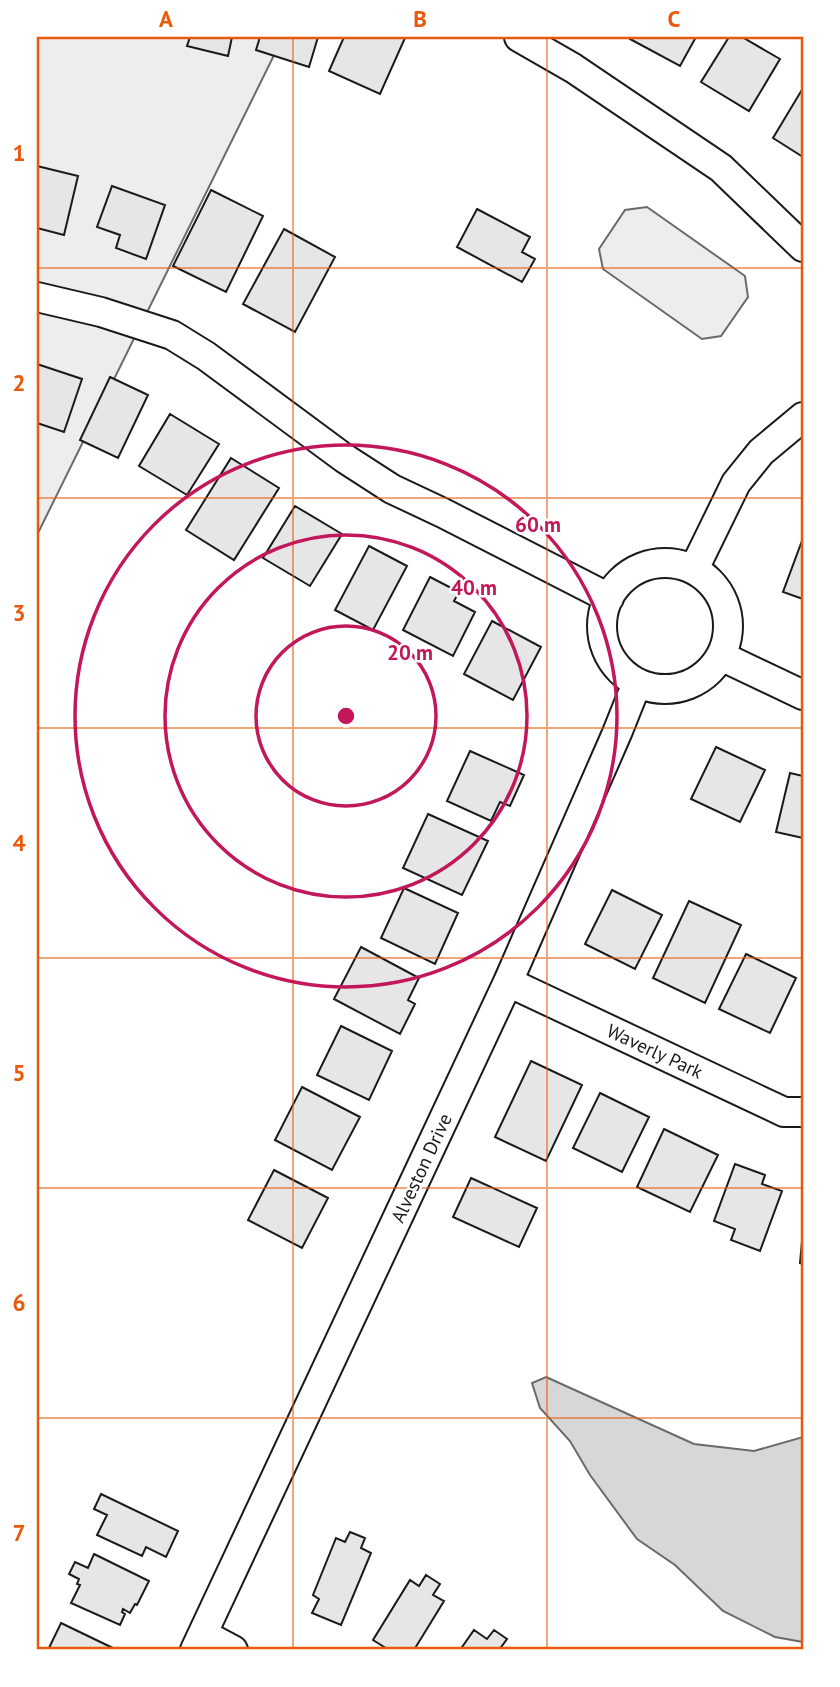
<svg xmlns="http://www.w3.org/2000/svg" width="840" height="1687" viewBox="0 0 840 1687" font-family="'PT Sans',sans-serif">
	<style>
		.built { fill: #ededed; stroke: #6a6a6a; stroke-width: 2 }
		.water { fill: #d7d7d7; stroke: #6a6a6a; stroke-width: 2 }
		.building { fill: #e6e6e6; stroke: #1a1a1a; stroke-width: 2 }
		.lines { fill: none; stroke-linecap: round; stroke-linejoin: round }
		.minor-casing { stroke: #1a1a1a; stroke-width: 32 }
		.minor { stroke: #fff; stroke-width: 28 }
		.grid { fill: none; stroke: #e8590c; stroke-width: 2; stroke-opacity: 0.55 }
		.ring { fill: none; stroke: #c2185b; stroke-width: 3.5 }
		.labels { text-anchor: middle; stroke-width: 5; stroke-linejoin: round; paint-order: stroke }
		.street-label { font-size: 19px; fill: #1a1a1a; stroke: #fff }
		.centre { fill: #c2185b; stroke: #fff; stroke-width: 3.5 }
		.ring-label { font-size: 21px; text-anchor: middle; font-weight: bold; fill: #c2185b; stroke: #fff; stroke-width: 5; stroke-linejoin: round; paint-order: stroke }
		.neatline { fill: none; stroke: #e8590c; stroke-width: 2.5 }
		.grid-label { font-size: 23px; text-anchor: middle; font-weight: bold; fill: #e8590c }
	</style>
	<rect width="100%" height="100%" fill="#fff"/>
	<!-- built -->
	<path class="built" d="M37,37H283L37,535Z
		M647,207L745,276L748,297L721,336L702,339L603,269L599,249L625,210Z"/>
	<!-- water -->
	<path class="water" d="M546,1377L694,1444L754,1451L803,1437V1642L775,1637L723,1611L675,1565L637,1539L590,1475L570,1441L540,1408L532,1383Z"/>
	<!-- building -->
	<path class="building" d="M190,37H232L228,56L187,46Z
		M260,37H318L309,67L256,50Z
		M344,37L405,38L380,94L329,71Z
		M631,37H696L680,66L630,39Z
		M729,37H742L780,59L749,111L701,82Z
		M803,88V157L773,138Z
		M37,166L78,176L64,235L37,228Z
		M112,186L165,205L146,259L116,248L120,235L97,227Z
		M211,190L263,216L226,292L173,266Z
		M477,209L530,237L522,252L535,259L522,282L457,247Z
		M284,229L335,257L295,332L243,304Z
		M37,364L82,379L64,432L37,423Z
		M110,377L148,395L118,458L80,440Z
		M170,414L219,444L187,495L139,466Z
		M231,458L279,488L234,560L186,530Z
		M295,506L342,534L310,586L263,558Z
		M803,538V599L783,592Z
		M369,546L407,566L373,630L335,610Z
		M430,577L459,592L454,601L475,612L453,656L403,630Z
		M492,621L541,647L513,700L464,674Z
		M716,747L765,770L740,822L691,799Z
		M470,751L524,775L510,806L500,802L491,821L447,801Z
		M790,773L803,776V838L776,832Z
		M428,814L488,841L462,895L403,868Z
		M404,888L458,913L435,964L381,938Z
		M612,890L662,915L635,969L585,944Z
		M689,901L741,925L705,1003L653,978Z
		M361,947L419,978L408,1000L415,1004L400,1034L334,999Z
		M746,954L796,978L770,1033L719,1009Z
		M341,1026L392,1051L369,1100L317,1075Z
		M531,1061L582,1085L546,1161L495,1137Z
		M302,1087L360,1117L332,1170L275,1140Z
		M600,1093L649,1117L622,1172L573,1148Z
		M664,1129L718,1155L690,1212L637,1187Z
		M735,1164L765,1175L762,1184L782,1191L760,1251L731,1240L735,1229L714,1221Z
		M274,1170L328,1198L302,1248L248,1220Z
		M471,1178L537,1208L519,1247L453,1217Z
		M803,1230V1264L800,1263Z
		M101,1494L178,1531L166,1557L146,1547L142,1556L97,1535L107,1515L94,1509Z
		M350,1532L365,1538L361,1548L371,1553L341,1625L312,1613L319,1599L313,1595L336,1538L345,1542Z
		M94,1554L149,1581L137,1605L135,1604L130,1613L123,1609L122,1612L125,1614L120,1625L71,1603L80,1585L77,1584L79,1579L69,1574L75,1562L88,1568Z
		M426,1575L440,1584L433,1595L444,1601L414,1650L401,1648L400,1650H389L373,1640L410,1580L419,1586Z
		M61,1623L117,1650H48Z
		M474,1630L487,1639L494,1630L507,1639L499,1650H460Z"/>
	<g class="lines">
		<!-- minor casing -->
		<g class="minor-casing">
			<path id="minor" d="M519,37L573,68L721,168L803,247
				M37,297L101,312L172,335L206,356L344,458L392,489L443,513L609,598
				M602 626a63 63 0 1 1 126 0a63 63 0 1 1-126 0Z
				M694,569L736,483L761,452L803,417
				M721,656L803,695
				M508,982L784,1112H803
				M203,1634L233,1650
				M195,1650L508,982L617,733L637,683"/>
		</g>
		<!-- minor -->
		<use href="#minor" class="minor"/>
	</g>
	<!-- grid -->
	<path class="grid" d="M293,37V1650M547,37V1650M37,268H803M37,498H803M37,728H803M37,958H803M37,1188H803M37,1418H803"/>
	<!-- distance rings -->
	<g class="ring">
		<circle cx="346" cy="716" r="90"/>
		<circle cx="346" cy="716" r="181"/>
		<circle cx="346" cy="716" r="271"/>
	</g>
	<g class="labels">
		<!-- street labels -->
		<g class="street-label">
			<text transform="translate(655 1051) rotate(25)" y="7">Waverly Park</text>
			<text transform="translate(421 1168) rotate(-65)" y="7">Alveston Drive</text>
		</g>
	</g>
	<circle cx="346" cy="716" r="10" class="centre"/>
	<g class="ring-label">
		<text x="538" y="532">60 m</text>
		<text x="474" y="595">40 m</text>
		<text x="410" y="660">20 m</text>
	</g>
	<!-- border -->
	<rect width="840" height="1687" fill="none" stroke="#ffffff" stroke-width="77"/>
	<rect x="38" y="38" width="764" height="1610" class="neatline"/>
	<g class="grid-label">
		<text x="166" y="27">A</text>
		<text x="420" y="27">B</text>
		<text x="674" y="27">C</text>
		<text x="19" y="161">1</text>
		<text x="19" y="391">2</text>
		<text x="19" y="621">3</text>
		<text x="19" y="851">4</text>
		<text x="19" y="1081">5</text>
		<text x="19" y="1311">6</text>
		<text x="19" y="1541">7</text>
	</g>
</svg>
